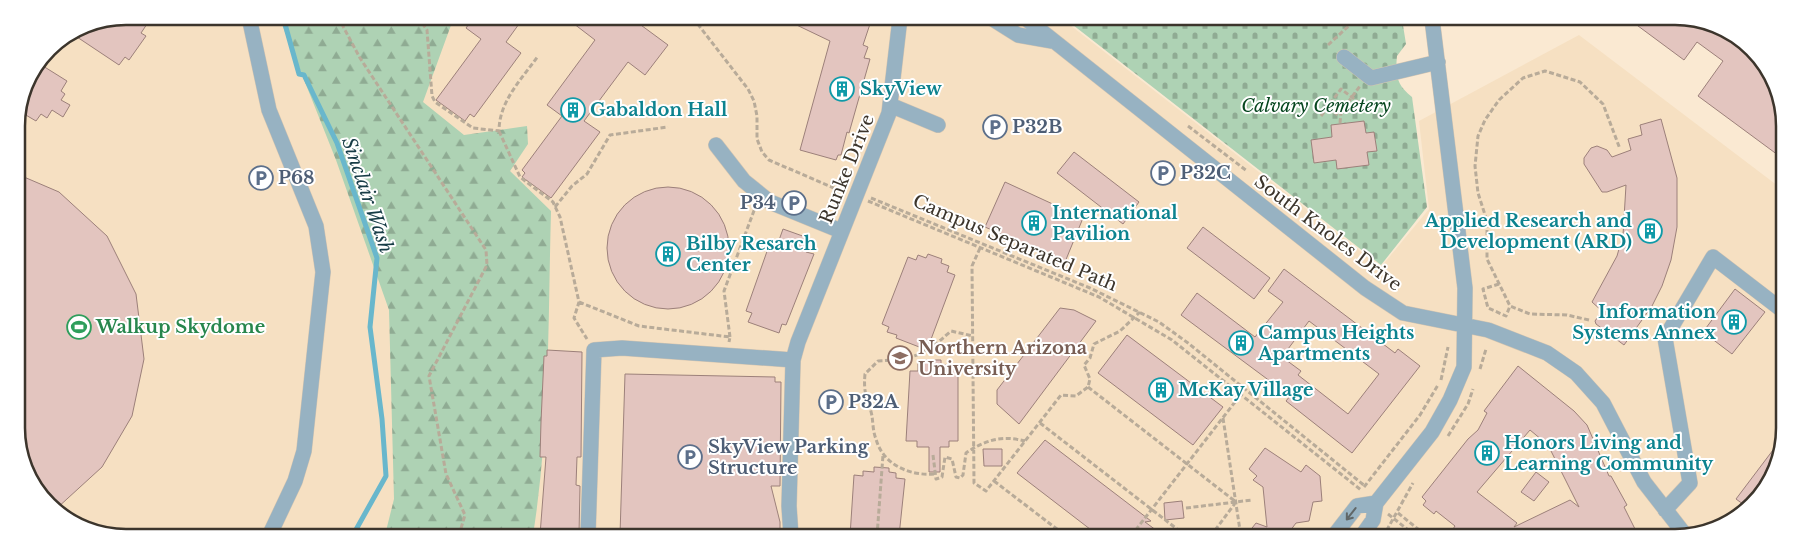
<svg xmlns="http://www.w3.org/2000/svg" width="1801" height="554" viewBox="0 0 1801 554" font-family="'Libre Baskerville',serif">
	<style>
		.built { fill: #f6e0c2 }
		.forest { fill: url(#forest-firs) }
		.cemetery { fill: url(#cemetery-stones) }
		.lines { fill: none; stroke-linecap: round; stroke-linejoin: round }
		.stream { stroke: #69b7cc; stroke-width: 5 }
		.building { fill: #e3c5bf; stroke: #9c807a; fill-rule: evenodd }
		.minor-casing { stroke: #d4c5b1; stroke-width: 16 }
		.path { stroke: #b8ab99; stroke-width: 3; stroke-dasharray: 5 2.5; stroke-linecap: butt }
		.minor { stroke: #97b2c2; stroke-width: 15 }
		.oneway { stroke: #606768 }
		.labels { text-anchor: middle; stroke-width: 4; stroke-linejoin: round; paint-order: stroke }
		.culture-label { font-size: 18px; font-weight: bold; fill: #0d838f; stroke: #fff; text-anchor: start }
		.park-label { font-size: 18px; font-style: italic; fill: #06461f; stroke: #fff }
		.service-label { font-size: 18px; font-weight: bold; fill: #4e5e75; stroke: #fff; text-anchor: start }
		.street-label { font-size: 18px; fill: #3c352c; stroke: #fff }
		.leisure-label { font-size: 18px; font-weight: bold; fill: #27864d; stroke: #fff; text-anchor: start }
		.education-label { font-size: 18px; font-weight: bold; fill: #785e54; stroke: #fff; text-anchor: start }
		.water-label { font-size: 19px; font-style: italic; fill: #173c46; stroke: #fff }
		.rim { fill: none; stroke: #3c352c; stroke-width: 2.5 }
	</style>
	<defs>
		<pattern id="forest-firs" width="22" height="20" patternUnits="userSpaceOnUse" patternTransform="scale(1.25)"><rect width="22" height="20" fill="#aed2b4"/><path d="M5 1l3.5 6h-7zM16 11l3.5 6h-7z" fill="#8fab93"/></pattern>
		<pattern id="cemetery-stones" width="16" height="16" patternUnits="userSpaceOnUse" patternTransform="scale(1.25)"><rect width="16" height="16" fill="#aed2b4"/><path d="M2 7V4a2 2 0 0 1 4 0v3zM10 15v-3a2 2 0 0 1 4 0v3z" fill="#8fab93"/></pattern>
	</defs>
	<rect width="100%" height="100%" fill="#fae9d2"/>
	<!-- built -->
	<path class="built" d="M126,16L1061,18L1381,267L1429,209L1419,121L1579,35L1782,189L1781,456L1742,515L1682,538L98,534L44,501L18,449L16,119L27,78L49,48L84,24Z"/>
	<!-- forest -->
	<path class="forest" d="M279,17H454L423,102L464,135L527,126L528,144L510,171L551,211C548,319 550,428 533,535H385L394,499L389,310L336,160Z"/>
	<!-- cemetery -->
	<path class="cemetery" d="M1064,18L1402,19L1406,44L1397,56C1395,76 1397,85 1412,97L1427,207L1381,265Z"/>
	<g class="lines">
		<!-- stream -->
		<path class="stream" d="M283,17L299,74L304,75L337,143L377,258L370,327L382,419L386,476L353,535"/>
	</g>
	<!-- building -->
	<path class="building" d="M126,16H136L147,24L141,33L146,36L129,60L125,57L119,65L71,33L84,24Z
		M474,17H524L506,42L521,53L474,117L470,114L465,121L436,100L481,39L466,28Z
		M565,17H630L668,45L645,75L628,62L584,121L600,132L551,198L522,177L525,173L522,170L562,116L547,105L595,40Z
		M782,18H872L863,45L868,47L864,58L870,59L849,133L847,132L841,155H838L836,160L800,150L830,41Z
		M1630,20H1703L1753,49L1783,105L1782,158L1698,96L1723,61L1697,42L1684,60Z
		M43,66L67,81L61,91L65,94L61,100L70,105L63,117L52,110L47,118L41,114L36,121L19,111L27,78L33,70L39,73Z
		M1661,119L1677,178V227L1671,260L1662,286L1652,306L1624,345L1596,324L1595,321L1602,311L1592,302L1617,256L1623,235L1626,185L1607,192H1602L1584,164V158L1591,148L1597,146L1607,150L1612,157L1631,150L1628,139L1642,135L1640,125Z
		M1364,121L1366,133L1374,132L1377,151L1367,152L1369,165L1337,169L1336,160L1314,163L1311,140L1332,137L1331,125Z
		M1074,152L1139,202L1123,224L1057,173Z
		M17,174L59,192L107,236L136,294L144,359L132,416L102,467L56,509L44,501L18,449Z
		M1005,182L1083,218L1065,262L985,227Z
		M607 248a61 61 0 1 1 122 0a61 61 0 1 1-122 0Z
		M1203,227L1270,278L1254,299L1187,248Z
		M783,229L811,239L806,252L814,254L786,325L782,324L779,333L748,322L752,313L746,311L771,240L778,243Z
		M928,254L942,259L941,263L949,266L947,272L955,275L927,350L896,338L897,335L887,332L889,327L882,324L908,257L916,260L918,255L926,258Z
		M1284,269L1395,353L1398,349L1420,366L1352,453L1286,401L1290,396L1181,315L1197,293L1255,337L1283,302L1268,291ZM1309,321L1379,374L1348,414L1298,375L1301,371L1282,357Z
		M1735,289L1765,312L1732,354L1703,332Z
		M1060,308L1074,310L1096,321L1019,424L997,404V390Z
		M1127,335L1223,407L1193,445L1098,373Z
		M547,350L582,352L581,457H577L576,485L580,486L579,535H540L546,457H540L541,422L544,356H547Z
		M918,360H941V365H952V369H958V441H949V447H940V472H929V447H917V441H906L910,371H918Z
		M1518,366L1574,411L1587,425L1609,476H1611L1627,505L1624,507L1639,537H1464L1453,529L1455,526L1436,511L1434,514L1423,505L1426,501L1422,497L1468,439L1478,430L1487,413L1484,411ZM1530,430L1548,445L1579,507L1570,500L1514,527L1517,523L1477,492Z
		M625,374L775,377V382H781L780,486H771L780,522V536L620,535Z
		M1045,440L1151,521L1145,522L1164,536H1099L1017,473Z
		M1265,448L1301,472L1306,465L1320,476L1322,501L1313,502L1309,521L1296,523L1287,535L1289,537H1245L1256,523L1267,527L1263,487L1253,480L1257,476L1249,469Z
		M983,449H1002V466H984Z
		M1773,450L1781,456L1747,507L1736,499Z
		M874,467L889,468V472L896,473V478L905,479L899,536H850L854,475L863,476V471L874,472Z
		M1536,472L1549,482L1534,501L1521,492Z
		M1182,501L1184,518L1165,520L1164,503Z"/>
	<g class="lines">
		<!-- minor casing -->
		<g class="minor-casing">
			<path id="minor" d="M249,17L269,110L316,226L323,272L304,451L295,481L270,534
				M991,18L1018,35L1052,41
				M1025,18L1365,288L1403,313L1488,330L1547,353L1576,373L1603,403L1644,482L1686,536
				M1344,57L1371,78L1438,62
				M890,105L938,125
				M716,145L744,181L770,202L841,231
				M1665,510L1690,483L1665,338L1713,257L1782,310
				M588,535L594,350L622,348L793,360
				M791,536L789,506L793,360L798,342L889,113L900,18
				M1333,537L1357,506L1376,503
				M1361,537L1373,520L1376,503L1432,432L1450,400L1464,367L1465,288L1432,19"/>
		</g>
		<!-- path -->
		<path class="path" d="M338,17L360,58L486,250L487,265L429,376L446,474L465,515L459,535
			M418,17L427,30L432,96L435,102L473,128L499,131C499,101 522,79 538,56
			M693,18L748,89L754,101L757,116V139L762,152L769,160L843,192
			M1328,45L1353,22L1365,23L1369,19
			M1328,107L1339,116
			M1321,116L1341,89L1361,104
			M1340,123L1341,112L1360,86
			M1188,126L1247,171
			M499,131L520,177L553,202L560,217L579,302L574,318L587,339
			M871,198L1090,288L1159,322L1188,343L1365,486
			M868,201L1099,297L1172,340L1361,490
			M555,207L572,186L587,174L610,135L668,127
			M980,248L972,266L974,483L986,491L1061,395L1076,396L1088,387L1090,379L1084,365L1090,358L1094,344L1120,331L1140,312
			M1499,284L1483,289L1488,308L1506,316L1510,306
			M579,302L639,326L730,337L729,342
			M1589,320L1567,315L1530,314L1510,306L1487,259V221L1478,193L1475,166L1478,136L1485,120L1499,100L1523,78L1545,71L1580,82L1603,104L1620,149
			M730,337L724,291L755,208
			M1480,369L1486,349
			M1441,380L1448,347
			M1088,387L1236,502L1210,537
			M1223,418L1241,537
			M1040,423L1186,536
			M1448,436L1468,404L1473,389
			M933,455L936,479L942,477L945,457L952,459L956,477L960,478L963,475L966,453C985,440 1002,435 1025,441
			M934,474C910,476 883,465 876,439C873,432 873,423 872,416C868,397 863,396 865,374L878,361C915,359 923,356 951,331L973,336
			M994,481L1066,536
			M1364,487L1420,415L1438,385
			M1186,508L1252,500
			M1398,513L1428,537
			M1388,514L1417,537
			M877,536L883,455
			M1131,536L1242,393
			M1383,537L1413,483"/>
		<!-- minor -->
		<use href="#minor" class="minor"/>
	</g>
	<!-- one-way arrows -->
	<defs><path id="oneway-shaft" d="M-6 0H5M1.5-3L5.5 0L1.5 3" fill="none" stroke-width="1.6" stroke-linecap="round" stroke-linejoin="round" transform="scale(1.25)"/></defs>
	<use class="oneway" href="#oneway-shaft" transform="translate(1351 514) rotate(128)"/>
	<!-- icons -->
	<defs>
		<g id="building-ring" transform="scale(1.25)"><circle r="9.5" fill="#fff" stroke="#0f9aa8" stroke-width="1.5"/><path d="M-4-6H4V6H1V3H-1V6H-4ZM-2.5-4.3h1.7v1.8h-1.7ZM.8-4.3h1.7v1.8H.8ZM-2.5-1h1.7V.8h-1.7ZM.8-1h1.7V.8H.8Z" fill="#0f9aa8"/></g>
		<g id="parking-ring" transform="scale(1.25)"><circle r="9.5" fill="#fff" stroke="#5c6f8a" stroke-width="1.5"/><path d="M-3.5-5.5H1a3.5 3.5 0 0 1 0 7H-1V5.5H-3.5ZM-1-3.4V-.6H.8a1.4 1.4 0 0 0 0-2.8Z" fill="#5c6f8a"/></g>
		<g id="stadium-ring" transform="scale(1.25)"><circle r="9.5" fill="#fff" stroke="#2e9e5b" stroke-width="1.5"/><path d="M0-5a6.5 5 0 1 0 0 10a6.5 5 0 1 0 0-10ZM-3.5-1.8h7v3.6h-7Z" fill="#2e9e5b"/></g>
		<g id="university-ring" transform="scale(1.25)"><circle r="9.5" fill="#fff" stroke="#8d6e63" stroke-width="1.5"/><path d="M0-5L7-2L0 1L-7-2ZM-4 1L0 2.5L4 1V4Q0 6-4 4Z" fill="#8d6e63"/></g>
	</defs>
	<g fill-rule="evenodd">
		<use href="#building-ring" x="842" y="89"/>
		<use href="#building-ring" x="573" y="110"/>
		<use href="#parking-ring" x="995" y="127"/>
		<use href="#parking-ring" x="1163" y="173"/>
		<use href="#parking-ring" x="261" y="178"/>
		<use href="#parking-ring" x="794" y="203"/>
		<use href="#building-ring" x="1034" y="223"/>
		<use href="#building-ring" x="1650" y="231"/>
		<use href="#building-ring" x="668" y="254"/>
		<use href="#building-ring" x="1734" y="322"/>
		<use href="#stadium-ring" x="79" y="327"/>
		<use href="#building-ring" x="1241" y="343"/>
		<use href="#university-ring" x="900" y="358"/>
		<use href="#building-ring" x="1161" y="390"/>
		<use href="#parking-ring" x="831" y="402"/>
		<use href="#building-ring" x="1487" y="453"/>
		<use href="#parking-ring" x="690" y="457"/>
	</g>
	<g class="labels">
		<!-- culture labels -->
		<g class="culture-label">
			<text x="860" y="95">SkyView</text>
			<text x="590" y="116">Gabaldon Hall</text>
			<text x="1052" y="219">International<tspan x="1052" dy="21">Pavilion</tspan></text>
			<text x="1632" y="227" text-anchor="end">Applied Research and<tspan x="1632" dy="21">Development (ARD)</tspan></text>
			<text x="686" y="250">Bilby Resarch<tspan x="686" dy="21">Center</tspan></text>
			<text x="1716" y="318" text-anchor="end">Information<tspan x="1716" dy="21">Systems Annex</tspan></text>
			<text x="1258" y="339">Campus Heights<tspan x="1258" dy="21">Apartments</tspan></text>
			<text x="1178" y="396">McKay Village</text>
			<text x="1504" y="449">Honors Living and<tspan x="1504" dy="21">Learning Community</tspan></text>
		</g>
		<!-- park labels -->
		<g class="park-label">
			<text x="1316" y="112">Calvary Cemetery</text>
		</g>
		<!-- service labels -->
		<g class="service-label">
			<text x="1012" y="133">P32B</text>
			<text x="1180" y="179">P32C</text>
			<text x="278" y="184">P68</text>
			<text x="776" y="209" text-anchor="end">P34</text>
			<text x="848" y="408">P32A</text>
			<text x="708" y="453">SkyView Parking<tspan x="708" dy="21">Structure</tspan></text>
		</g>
		<!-- street labels -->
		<g class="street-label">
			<text transform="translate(847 169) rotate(-68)" y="6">Runke Drive</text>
			<text transform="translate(1328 233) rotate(37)" y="6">South Knoles Drive</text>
			<text transform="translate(1015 243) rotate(23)" y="6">Campus Separated Path</text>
		</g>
		<!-- leisure labels -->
		<g class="leisure-label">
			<text x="96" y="333">Walkup Skydome</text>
		</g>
		<!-- education labels -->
		<g class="education-label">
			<text x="918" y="354">Northern Arizona<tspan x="918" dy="21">University</tspan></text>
		</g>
		<!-- water labels -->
		<g class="water-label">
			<text transform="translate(368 195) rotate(71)" y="7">Sinclair Wash</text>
		</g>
	</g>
	<!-- crop -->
	<path d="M0 0H1801V554H0ZM126 25H1675A101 101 0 0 1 1776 126V428A101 101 0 0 1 1675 529H126A101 101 0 0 1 25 428V126A101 101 0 0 1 126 25Z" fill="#fff" fill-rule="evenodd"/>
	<path class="rim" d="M126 25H1675A101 101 0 0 1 1776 126V428A101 101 0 0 1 1675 529H126A101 101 0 0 1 25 428V126A101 101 0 0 1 126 25Z"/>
</svg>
